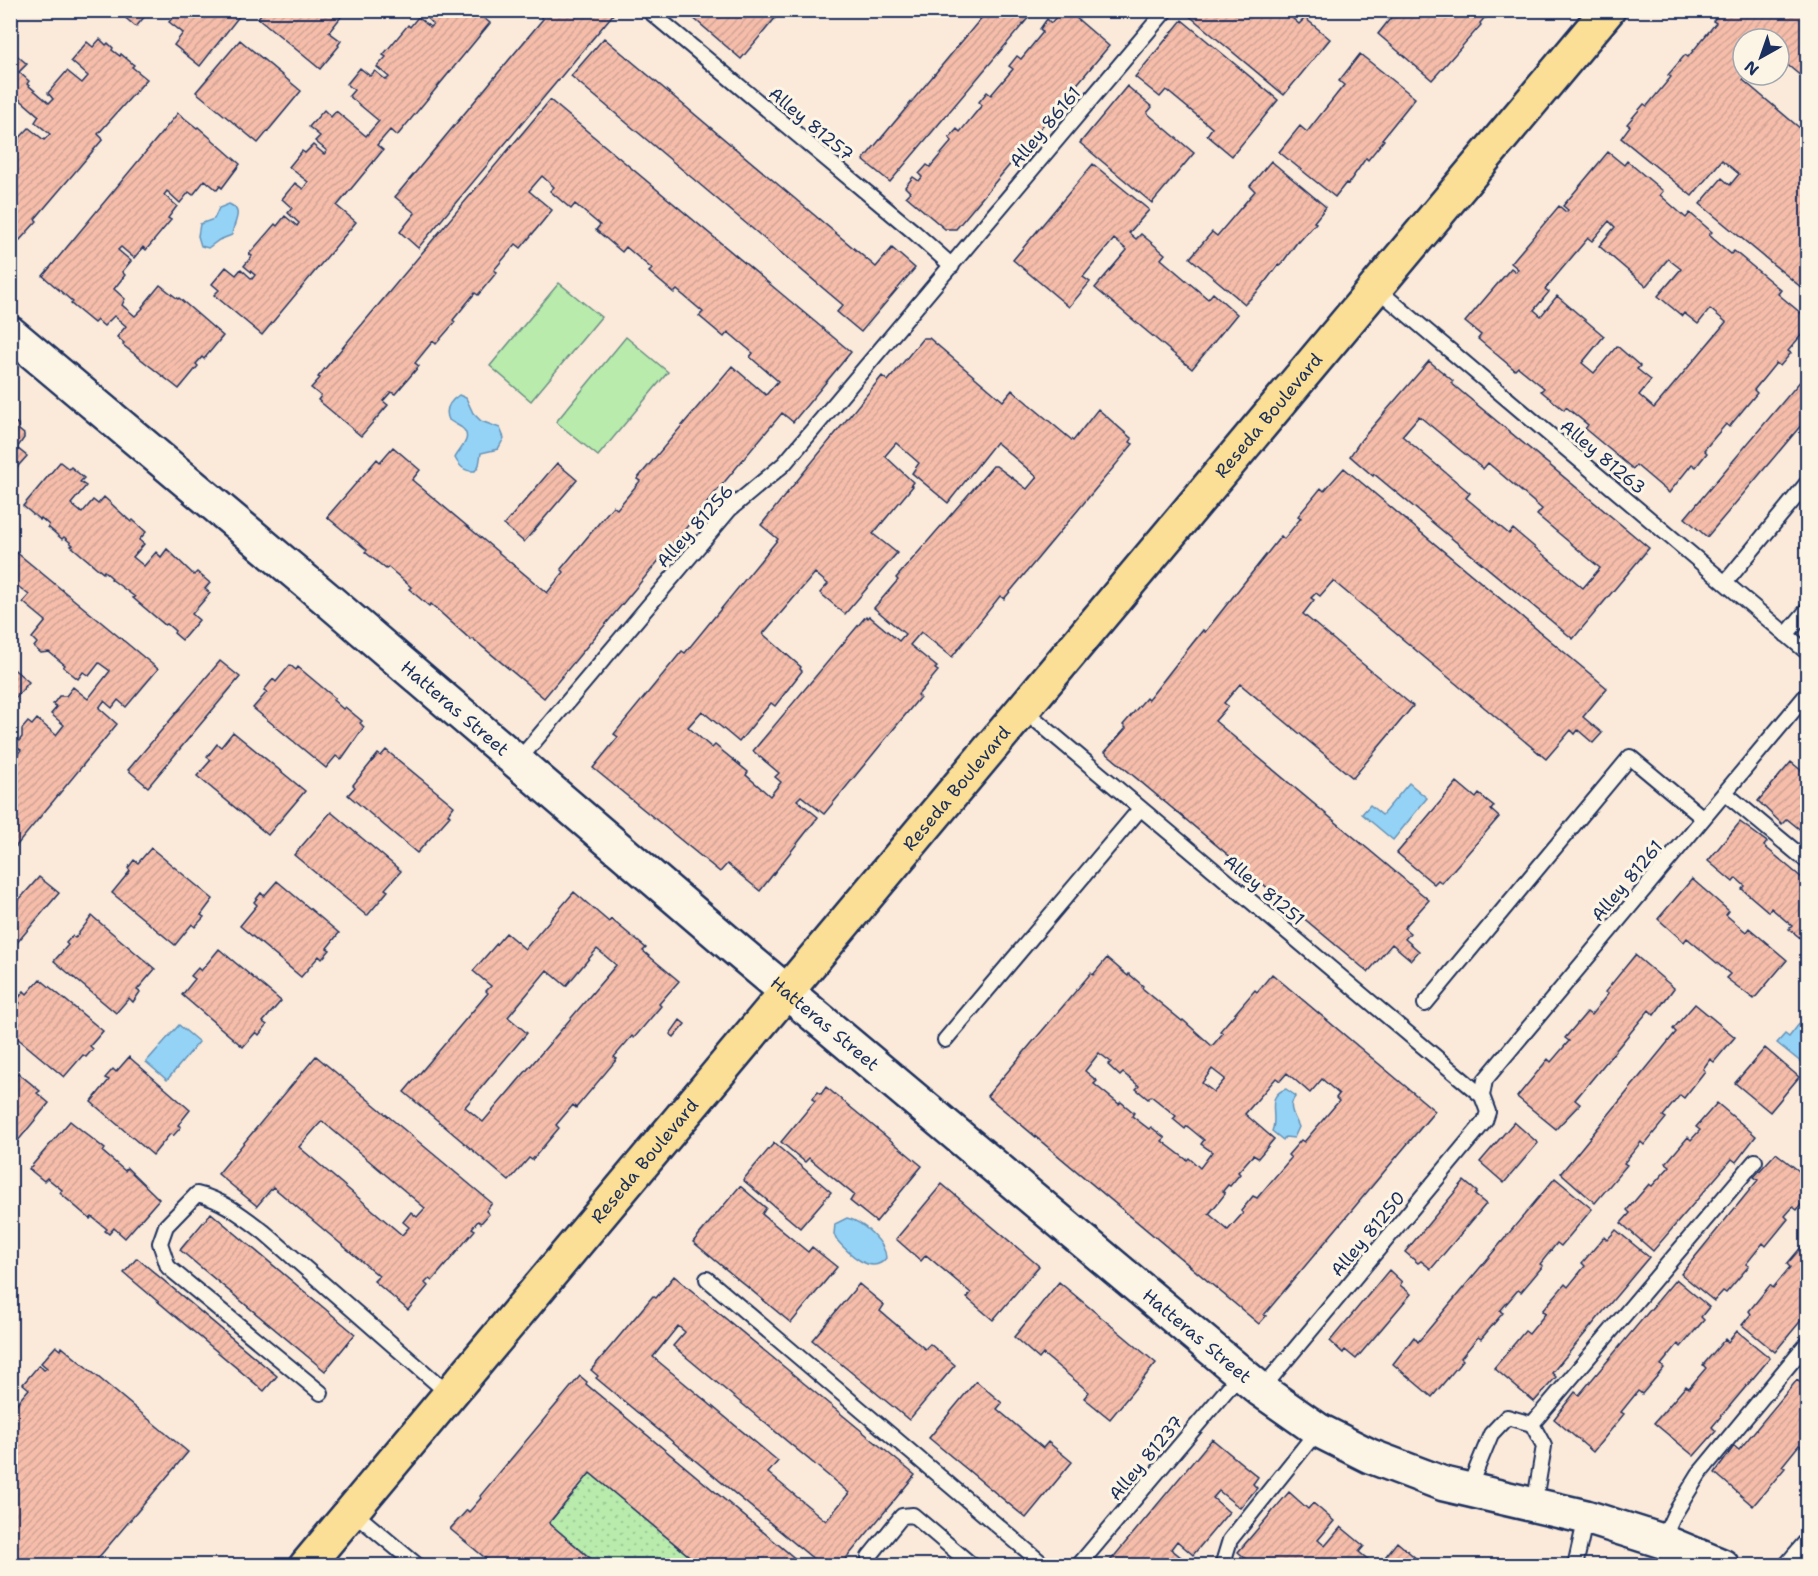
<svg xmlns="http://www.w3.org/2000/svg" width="1818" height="1576" viewBox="0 0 1818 1576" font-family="'Shantell Sans',sans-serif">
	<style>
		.grass { fill: #b8ebac; stroke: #6a8d85; stroke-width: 1.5 }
		.garden { fill: url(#garden-dots); stroke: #6a8d85; stroke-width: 1.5 }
		.water { fill: #94d3f5; stroke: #6491b9; stroke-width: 1.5 }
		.building { fill: url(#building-hatch); stroke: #1b2f5e; stroke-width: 1.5; fill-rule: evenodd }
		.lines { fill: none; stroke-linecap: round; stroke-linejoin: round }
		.lane-casing { stroke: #1b2f5e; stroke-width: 18 }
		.secondary-casing { stroke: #1b2f5e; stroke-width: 38 }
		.primary-casing { stroke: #1b2f5e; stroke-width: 38 }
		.lane { stroke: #fcf5e5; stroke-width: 14 }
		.secondary { stroke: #fcf5e5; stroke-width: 33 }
		.primary { stroke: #fbdf96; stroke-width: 33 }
		.labels { text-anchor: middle; stroke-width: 6; stroke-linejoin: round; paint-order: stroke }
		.street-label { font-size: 18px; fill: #1b2f5e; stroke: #fcf5e5 }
	</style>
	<defs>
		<pattern id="garden-dots" width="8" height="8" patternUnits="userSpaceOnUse" patternTransform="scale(1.5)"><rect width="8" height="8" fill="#b8ebac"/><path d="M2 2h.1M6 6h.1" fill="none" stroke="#9eca96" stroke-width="1.8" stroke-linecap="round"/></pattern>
		<pattern id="building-hatch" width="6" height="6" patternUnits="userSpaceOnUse" patternTransform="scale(1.5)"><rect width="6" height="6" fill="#f5bdaa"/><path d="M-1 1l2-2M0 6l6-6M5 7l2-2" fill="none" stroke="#d1a395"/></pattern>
	</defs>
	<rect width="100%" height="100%" fill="#fbead9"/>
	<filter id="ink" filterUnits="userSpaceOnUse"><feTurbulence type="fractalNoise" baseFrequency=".0167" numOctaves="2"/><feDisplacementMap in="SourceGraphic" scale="12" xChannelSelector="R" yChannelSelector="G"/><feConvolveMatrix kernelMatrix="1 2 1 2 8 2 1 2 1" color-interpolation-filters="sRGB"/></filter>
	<g filter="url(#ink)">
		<!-- grass -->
		<path class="grass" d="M559,283L601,317L531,401L490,366Z
			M626,337L668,372L598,456L556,422Z"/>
		<!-- garden -->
		<path class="garden" d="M590,1473L700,1565L703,1562L706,1565H599L549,1523Z"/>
		<!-- water -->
		<path class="water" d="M229,204C245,211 233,222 232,235L219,240L208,248L201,246L198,236L200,224L214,219L219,208Z
			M459,395L466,398L473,413L481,421L500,428L504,438L498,449L481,453L479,465L475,471C465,472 460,467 455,458C459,449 474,438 462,428C458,425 453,423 449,420C444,409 450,401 459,395Z
			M1409,783L1427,798L1393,840L1362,814L1370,805L1382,815Z
			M1807,1014V1057L1802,1063L1777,1043L1785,1034L1789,1037Z
			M179,1025L199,1042L167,1080L146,1062Z
			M1286,1089L1296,1096C1286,1106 1295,1117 1299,1127L1294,1138L1285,1137L1283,1140L1272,1131C1279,1116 1264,1096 1286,1089Z
			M847,1218C862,1221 886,1243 886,1258C872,1277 847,1252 836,1239L834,1234L835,1224Z"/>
		<!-- building -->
		<path class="building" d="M113,10H150L136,27L121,14L120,17Z
			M179,10H244L200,66L174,45L183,33L169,22Z
			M264,10H341L338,14L341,17L329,32L341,41L338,45L339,46L320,69L258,18Z
			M425,10H474L490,23L397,136L390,130L377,145L383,150L337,206L356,222L262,335L214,295L219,290L212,284L226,267L236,275L241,269L252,279L255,275L244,266L252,256L249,254L275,224L277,226L285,216L297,226L299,223L288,213L292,208L282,199L295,183L303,189L308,182L289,167L302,151L305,153L313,145L324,154L327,151L315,141L320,136L309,127L324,110L331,117L336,111L366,136L379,121L349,96L354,90L347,84L360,68L370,76L375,71L386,80L389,77L377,67L386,57L383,55L408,25L410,27L418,17L430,27L433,24L422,14Z
			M544,10H613L615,12L418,248L400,232L415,213L395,197L543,19L540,16Z
			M684,10H782L741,59Z
			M988,10H1035L890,182L863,160Z
			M1062,10H1067L1109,46L956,229H945L906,196L910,192L905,187L913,177L919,181L922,177L919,174L927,165L930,167L952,141L949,138L957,129L960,132L982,105L979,102L987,92L991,95L1013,69L1009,66L1017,56L1021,59L1043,32L1040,29L1047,19L1051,23Z
			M1190,10H1283L1299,24L1305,18L1330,39L1284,95L1187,14Z
			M1397,10L1403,14L1406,10H1493L1486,18L1485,17L1480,23L1481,25L1432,80L1378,34Z
			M1722,10H1808V82L1779,58V39H1743V75H1747L1743,80L1808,135V293L1700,204L1722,178L1730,185L1739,174L1722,160L1692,196L1621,138L1630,126L1627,124L1644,104L1647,106L1671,77L1668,75L1685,55L1688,57L1716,23L1713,21Z
			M1182,20L1278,100L1232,156L1207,135L1212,128L1166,90L1160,97L1135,77Z
			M604,38L876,267L892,248L915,268L861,332L837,312L843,305L571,76Z
			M100,39L106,45L108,43L113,48L112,50L120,56L121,54L134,65L132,67L147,79L98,134L103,139L35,219L37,221L10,251V148L29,128L44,140L50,134L35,122L39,116L17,97L10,105V57L14,53L27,64L19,72L29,81L27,84L49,103L53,99L48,93L67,71L82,83L88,76L71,61L87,42L93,47Z
			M240,40L301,91L258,143L196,92Z
			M1360,54L1415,98L1382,139L1384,140L1368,160L1366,158L1348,184L1346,183L1335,197L1279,152L1300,126L1307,132L1344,85L1339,81Z
			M1127,86L1152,107L1147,113L1194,153L1152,203L1080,143Z
			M550,100L851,352L793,422L782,413L544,698L473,639L471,640L431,604L429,606L409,589L411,587L388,567L386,569L365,552L367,550L327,517L377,459L380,462L393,447L420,470L412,480L547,593L564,572L561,569L613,506L617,509L640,481L637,479L732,366L766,395L778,381L750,357L753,353L728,332L724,337L699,316L703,312L677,290L674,293L649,272L652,269L626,247L622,252L596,230L600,225L575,204L571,209L550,191L554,187L542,176L529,191L552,210L521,248L516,244L494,270L497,272L478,295L475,293L453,320L455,322L436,344L433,341L415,363L419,366L395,394L391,392L383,401L388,405L361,436L318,400L321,396L311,388L320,378L318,377Z
			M178,113L197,128L198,127L240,164L222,188L220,186L217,190L205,180L193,195L189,192L180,203L167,191L164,195L177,206L168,218L171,220L146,250L143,247L134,258L121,247L118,250L131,261L122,272L125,275L114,289L125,299L122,305L135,316L143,308L142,307L160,285L178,299L179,298L223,336L204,359L202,357L196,364L198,366L179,389L123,345L124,343L117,337L126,326L114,316L104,326L97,320L94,323L71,304L73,302L43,276Z
			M1608,152L1624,165L1627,161L1663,191L1660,195L1686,218L1690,213L1712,232L1709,235L1731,254L1734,251L1781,290L1778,294L1808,319V327L1788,351L1791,353L1780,366L1776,363L1754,390L1757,393L1729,427L1726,424L1704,450L1707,453L1696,467L1692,464L1669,493L1636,465L1633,469L1585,429L1588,425L1566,407L1564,410L1541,391L1544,388L1518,367L1515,370L1478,339L1481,335L1465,322L1511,268L1516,272L1518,269L1511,263L1559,206L1566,212L1568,210L1563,206ZM1609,221L1615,227L1599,246L1646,286L1668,259L1681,269L1658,296L1682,316L1684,313L1698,324L1710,309L1726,322L1654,408L1639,395L1651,380L1637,369L1640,366L1617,346L1594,373L1582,363L1604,336L1557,296L1541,316L1534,310L1549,292L1545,289L1588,238L1592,241Z
			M1271,161L1326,207L1314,222L1316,223L1299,242L1298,241L1280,266L1278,265L1259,290L1245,304L1190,258L1212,232L1217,236L1255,191L1250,186Z
			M1093,164L1149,210L1129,233L1136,239L1141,234L1165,254L1161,259L1208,299L1213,293L1237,314L1192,369L1095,288L1127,250L1114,239L1083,277L1090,282L1069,307L1013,260Z
			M923,338H929L1003,401L1012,390L1073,441L1098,409L1132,439L1130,442L1133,444L1004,599L1000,596L952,657L921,632L910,645L937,667L935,669L938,671L918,695L920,697L824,814L801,796L797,800L818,817L760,891L727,864L720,872L593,768L618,737L614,734L682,651L685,653L778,539L761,525L882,376L888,381ZM996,442L1037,477L1027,489L996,466H993L896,578L898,580L874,608L905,634L899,641L869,616L868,618L866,616L753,751L779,773L775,777L781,782L770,796L746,775L748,772L715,745L712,748L688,727L702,711L739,742L771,703L775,706L802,671L800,669L801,667L763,634L815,573L828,584L820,593L845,614L897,553L873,534L913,486L911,485L913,482L885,456L896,443L919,463L912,473L948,503Z
			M1429,361L1453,381L1451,383L1649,548L1573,639L1374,474L1373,476L1350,456L1361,440ZM1419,416L1483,469L1488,463L1542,509L1537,515L1600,568L1583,588L1513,529L1509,534L1466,498L1470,493L1402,436Z
			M1808,372V417L1707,537L1685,518Z
			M13,421L18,424L19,430L24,434V438L17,448L27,456L10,475V424Z
			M60,462L69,469L71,467L84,478L80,482L86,486L71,504L82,513L93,500L98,504L104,497L131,522L133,520L146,532L139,540L144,544L133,557L144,566L156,552L161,557L167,549L194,575L197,572L210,583L205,589L210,593L192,614L199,620L182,640L174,633L175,631L167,624L165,625L133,598L135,597L111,579L112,578L104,571L103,573L71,546L73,545L64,537L62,539L48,527L49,525L41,518L40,520L23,506Z
			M557,463L577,480L524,542L504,525Z
			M1344,468L1607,688L1583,717L1602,733L1593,743L1578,730L1575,734L1571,730L1546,759L1333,581L1320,596L1316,593L1311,598L1314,600L1303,614L1413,706L1353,778L1240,684L1224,703L1228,706L1215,721L1429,900L1404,928L1410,933L1405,939L1419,951L1411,960L1392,944L1368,972L1105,752L1126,728L1123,725L1146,698L1148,700L1203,630L1205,632L1281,536L1284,539L1301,518L1298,516L1321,488L1324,491Z
			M10,547L158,669L126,707L118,700L112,708L104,701L99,708L117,724L12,851L10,758L13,755L15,757L21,750L15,746L22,737V729L28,722L32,725L37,719L56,735L64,725L51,714L57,707L53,704L59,696H66L73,687L88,699L110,671L99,663L89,676L83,672L78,679L63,667L65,665L49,652L41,653L34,647L37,643L32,638L46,621L23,602L29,595L10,580Z
			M220,661L240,677L148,787L128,770Z
			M290,665L296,670L298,667L335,698L333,700L343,709L345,707L362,721L360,723L364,727L341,760L336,756L326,768L253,708L267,692L264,690L273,679L276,682Z
			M10,666L29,682L10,705Z
			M233,732L305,791L268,835L197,776L211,760L207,757L217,744L221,747Z
			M386,750L454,806L448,814L450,816L417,853L348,795L355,787L353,785L378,754L381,756Z
			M1791,762L1808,776V836L1787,819L1782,824L1758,801Z
			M1457,782L1476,798L1479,794L1494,806L1491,810L1499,817L1442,883L1438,880L1434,884L1397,853Z
			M331,812L401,871L385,889L388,891L367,916L294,855Z
			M1740,822L1767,842L1764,846L1808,883V944L1789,929L1792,926L1771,908L1769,912L1742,889L1745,886L1736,878L1733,882L1708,861Z
			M151,848L213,899L201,915L204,917L195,927L192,924L175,945L112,893L130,871L128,868L134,860L138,863Z
			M39,877L59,893L10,951V910Z
			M1692,879L1729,911L1726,915L1746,932L1749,928L1787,960L1754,999L1726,978L1730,974L1687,938L1684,942L1658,919Z
			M277,881L339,933L327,948L330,950L322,959L319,956L301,977L240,926L257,905L254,902L261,893L264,896Z
			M574,892L609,922L611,919L646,948L643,951L679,981L659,1004L661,1006L634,1038L632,1036L614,1057L617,1059L576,1108L573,1105L556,1125L559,1128L532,1160L529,1158L509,1181L404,1092L488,993L486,991L491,986L473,971L506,933L525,949ZM597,949L616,965L483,1122L465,1107L527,1033L508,1017L547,970L566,986Z
			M92,916L155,969L137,990L140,992L133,1002L129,998L116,1013L54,961L68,945L66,943L72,936L75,938Z
			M219,949L281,1001L263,1022L267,1025L259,1035L256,1032L243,1047L182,995L195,979L191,976L198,968L201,971Z
			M1635,955L1674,988L1654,1015L1649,1010L1575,1100L1580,1104L1556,1129L1517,1097L1548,1059L1551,1062L1569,1041L1565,1038L1587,1012L1591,1015L1608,994L1605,992Z
			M1107,958L1128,976L1129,974L1143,986L1142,988L1182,1021L1183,1020L1212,1046L1223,1033L1220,1031L1255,990L1257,992L1272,974L1435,1111L1264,1315L1266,1316L1259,1324L987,1096L1091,973L1093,975ZM1099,1053L1111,1062L1108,1065L1120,1076L1123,1073L1139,1086L1136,1089L1148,1099L1151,1096L1176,1116L1173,1119L1185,1129L1187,1126L1204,1140L1201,1144L1212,1152L1200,1168L1189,1158L1187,1160L1162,1141L1165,1138L1151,1127L1149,1129L1132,1116L1134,1113L1121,1102L1119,1104L1094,1084L1097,1081L1085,1071ZM1212,1069L1225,1079L1214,1092L1202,1083ZM1287,1073L1310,1093L1322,1079L1339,1094L1336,1098L1339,1101L1304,1142L1301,1140L1288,1155L1291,1158L1257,1198L1253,1196L1241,1211L1243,1213L1228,1230L1209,1214L1225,1194L1223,1191L1228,1185L1230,1186L1240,1174L1238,1172L1253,1155L1258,1158L1274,1139L1245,1114L1276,1078L1280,1081Z
			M40,979L103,1031L90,1046L93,1049L86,1057L83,1055L64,1077L10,1032V1014L20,1003L17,1000L24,991L27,994Z
			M1695,1004L1735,1037L1714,1062L1710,1059L1703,1069L1705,1071L1684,1098L1680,1095L1663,1116L1666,1118L1644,1145L1641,1142L1624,1163L1627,1165L1595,1203L1561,1173L1676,1032L1673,1029Z
			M680,1020L685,1024L674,1037L670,1034Z
			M1765,1048L1799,1077L1770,1112L1735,1083Z
			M316,1056L492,1203L486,1211L489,1214L481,1223L478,1221L472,1228L475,1230L432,1281L429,1279L425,1283L428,1286L408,1310L374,1281L379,1276L273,1187L257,1206L218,1174ZM322,1121L425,1208L417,1217L411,1212L403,1222L409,1227L402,1235L299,1147Z
			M129,1057L190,1110L178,1125L181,1127L173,1136L170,1134L153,1155L91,1102L109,1080L105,1078L113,1069L116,1072Z
			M10,1070L17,1075L18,1073L40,1091L37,1093L49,1103L17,1142L10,1137Z
			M826,1087L922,1166L876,1222L850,1201L854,1195L809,1158L805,1162L781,1142L815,1101L812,1099L818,1092L821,1094Z
			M1717,1103L1756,1136L1736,1162L1732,1159L1653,1251L1621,1223L1630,1213L1627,1210L1649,1184L1652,1186L1670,1166L1666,1163L1688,1137L1691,1140L1700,1130L1696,1127Z
			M70,1121L105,1149L103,1152L125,1171L127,1168L159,1199L125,1238L114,1228L109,1234L105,1231L107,1229L92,1217L90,1219L60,1193L62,1190L47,1178L44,1181L29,1169Z
			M1514,1122L1538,1143L1504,1183L1480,1162Z
			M774,1143L831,1192L800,1228L743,1180Z
			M1776,1153L1808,1178V1196L1797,1210L1793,1207L1785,1216L1788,1219L1766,1246L1763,1243L1746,1264L1749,1266L1726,1293L1723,1291L1714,1301L1681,1274L1758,1180L1754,1177Z
			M1555,1178L1592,1209L1561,1246L1557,1243L1540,1264L1543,1266L1521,1292L1518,1290L1500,1311L1503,1313L1481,1339L1478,1337L1461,1358L1463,1360L1432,1397L1393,1364L1414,1337L1418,1342Z
			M1464,1181L1477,1192L1475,1195L1486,1204L1431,1269L1421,1261L1418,1263L1405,1252Z
			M942,1184L1039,1266L993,1320L967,1298L971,1293L926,1255L921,1261L896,1239Z
			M740,1186L766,1208L762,1214L808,1252L812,1247L837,1267L791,1323L693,1242Z
			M211,1213L355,1334L325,1371L180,1250Z
			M1616,1230L1649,1257L1552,1373L1556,1377L1534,1402L1494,1368L1525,1331L1529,1334L1546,1313L1542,1311L1565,1284L1568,1287L1585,1266L1582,1263L1604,1237L1607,1240Z
			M1808,1239V1312L1775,1352L1742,1325L1751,1314L1749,1311L1770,1285L1773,1288L1790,1267L1787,1264Z
			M137,1258L277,1376L264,1391L124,1273Z
			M1389,1270L1402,1282L1400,1285L1411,1294L1356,1359L1345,1350L1343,1353L1330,1341Z
			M674,1276L915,1475L840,1566H822L596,1378L598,1376L591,1370L653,1296L656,1298ZM678,1326L685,1332L673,1346L849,1493L826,1521L768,1473L778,1461L653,1357Z
			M1676,1279L1709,1307L1701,1317L1704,1320L1681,1347L1678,1344L1661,1365L1664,1368L1642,1394L1638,1391L1621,1412L1624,1414L1593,1452L1554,1419L1575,1392L1579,1395Z
			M1059,1282L1156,1363L1110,1419L1084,1398L1089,1392L1043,1354L1039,1359L1014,1337Z
			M859,1284L884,1305L880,1311L925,1349L930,1344L955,1365L909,1420L812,1340Z
			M1737,1331L1770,1358L1712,1427L1716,1431L1694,1456L1654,1423L1686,1386L1689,1388L1706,1368L1703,1365L1725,1339L1728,1342Z
			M56,1346L61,1350L62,1347L188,1452L93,1564L95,1566H10V1411L29,1389L23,1384L39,1365L44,1370L47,1368L41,1363Z
			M580,1376L587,1382L586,1384L804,1566H706L703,1562L700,1565L590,1473L549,1523L599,1566H495L450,1529L467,1510L469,1512L481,1498L480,1496Z
			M1797,1380L1808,1389V1442L1803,1448L1799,1445L1782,1466L1785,1468L1753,1506L1715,1473L1734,1446L1739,1450Z
			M976,1381L1002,1403L997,1409L1043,1448L1048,1442L1072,1462L1026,1518L929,1438Z
			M1212,1439L1258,1477L1253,1484L1257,1488L1240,1508L1219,1491L1213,1498L1229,1512L1193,1555L1177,1541L1171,1549L1187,1562L1185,1566H1106Z
			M1289,1492L1308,1509L1313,1503L1334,1521L1318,1540L1325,1546L1341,1527L1364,1546L1359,1552L1376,1566H1254L1238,1552Z
			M1397,1542L1425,1566H1378Z"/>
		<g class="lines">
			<!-- lane casing -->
			<g class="lane-casing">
				<path id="lane" d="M648,10L914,232L952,266
					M1376,288L1808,653
					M1725,583L1808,482
					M1786,635L1808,609
					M1024,710L1482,1096L1488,1112L1485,1121L1261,1390
					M517,762L730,509L784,464L1166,10
					M1725,793L1808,862
					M1425,1004L1630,757L1703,818
					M945,1040L1140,809
					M1482,1096L1485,1080L1808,693
					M707,1279L1045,1566
					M321,1393L168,1267L160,1243L166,1226L197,1194C223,1200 243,1216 264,1232L450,1395
					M1532,1424L1755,1161
					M1468,1490L1491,1434L1507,1417L1532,1424L1544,1446L1534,1506
					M352,1511L418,1566
					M1662,1541L1675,1513L1699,1474L1808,1342
					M870,1566L869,1557L902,1516L913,1515L973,1566
					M1078,1566L1241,1373
					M1222,1566L1230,1540L1318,1430
					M1575,1566L1586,1517
					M1785,1566L1808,1539"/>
			</g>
			<!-- secondary casing -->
			<g class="secondary-casing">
				<g id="secondary">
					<path id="s1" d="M10,333L327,599L738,951L1261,1390L1318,1430L1370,1456L1444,1484L1586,1517L1662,1541L1722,1566"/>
				</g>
			</g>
			<!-- primary casing -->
			<g class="primary-casing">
				<g id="primary">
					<path id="s2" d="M306,1566L1608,10"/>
				</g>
			</g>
			<!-- lane -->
			<use href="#lane" class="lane"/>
			<!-- secondary -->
			<use href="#secondary" class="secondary"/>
			<!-- primary -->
			<use href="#primary" class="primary"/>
		</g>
	</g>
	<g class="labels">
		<!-- street labels -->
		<g class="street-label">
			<text transform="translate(811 124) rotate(40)" y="6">Alley 81257</text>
			<text transform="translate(1045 127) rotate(-50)" y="6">Alley 86161</text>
			<text dy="6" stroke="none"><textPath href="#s2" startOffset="1500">Reseda Boulevard</textPath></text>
			<text transform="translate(1603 457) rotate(40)" y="6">Alley 81263</text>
			<text transform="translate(695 526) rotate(-48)" y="6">Alley 81256</text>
			<text dy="6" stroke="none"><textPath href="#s1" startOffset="582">Hatteras Street</textPath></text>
			<text dy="6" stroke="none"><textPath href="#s2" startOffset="1014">Reseda Boulevard</textPath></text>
			<text transform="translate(1627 881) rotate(-50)" y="6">Alley 81261</text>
			<text transform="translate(1264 890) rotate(40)" y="6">Alley 81251</text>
			<text dy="6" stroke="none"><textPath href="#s1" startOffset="1068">Hatteras Street</textPath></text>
			<text dy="6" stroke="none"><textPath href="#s2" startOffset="528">Reseda Boulevard</textPath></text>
			<text transform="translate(1368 1234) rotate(-50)" y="6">Alley 81250</text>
			<text dy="6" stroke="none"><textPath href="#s1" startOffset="1554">Hatteras Street</textPath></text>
			<text transform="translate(1146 1458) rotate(-50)" y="6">Alley 81237</text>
		</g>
	</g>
	<!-- margin -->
	<rect width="1818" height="1576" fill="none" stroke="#fcf5e5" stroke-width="36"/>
	<rect x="18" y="18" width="1782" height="1540" fill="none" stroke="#1b2f5e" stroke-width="2" filter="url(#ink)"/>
	<!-- north arrow -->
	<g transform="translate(1761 57) rotate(220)"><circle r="28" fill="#fcf5e5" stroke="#a2a6af" stroke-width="1.5"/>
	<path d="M0-4.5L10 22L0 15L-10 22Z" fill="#1b2f5e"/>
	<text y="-9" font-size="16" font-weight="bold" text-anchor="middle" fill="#1b2f5e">N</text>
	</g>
</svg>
